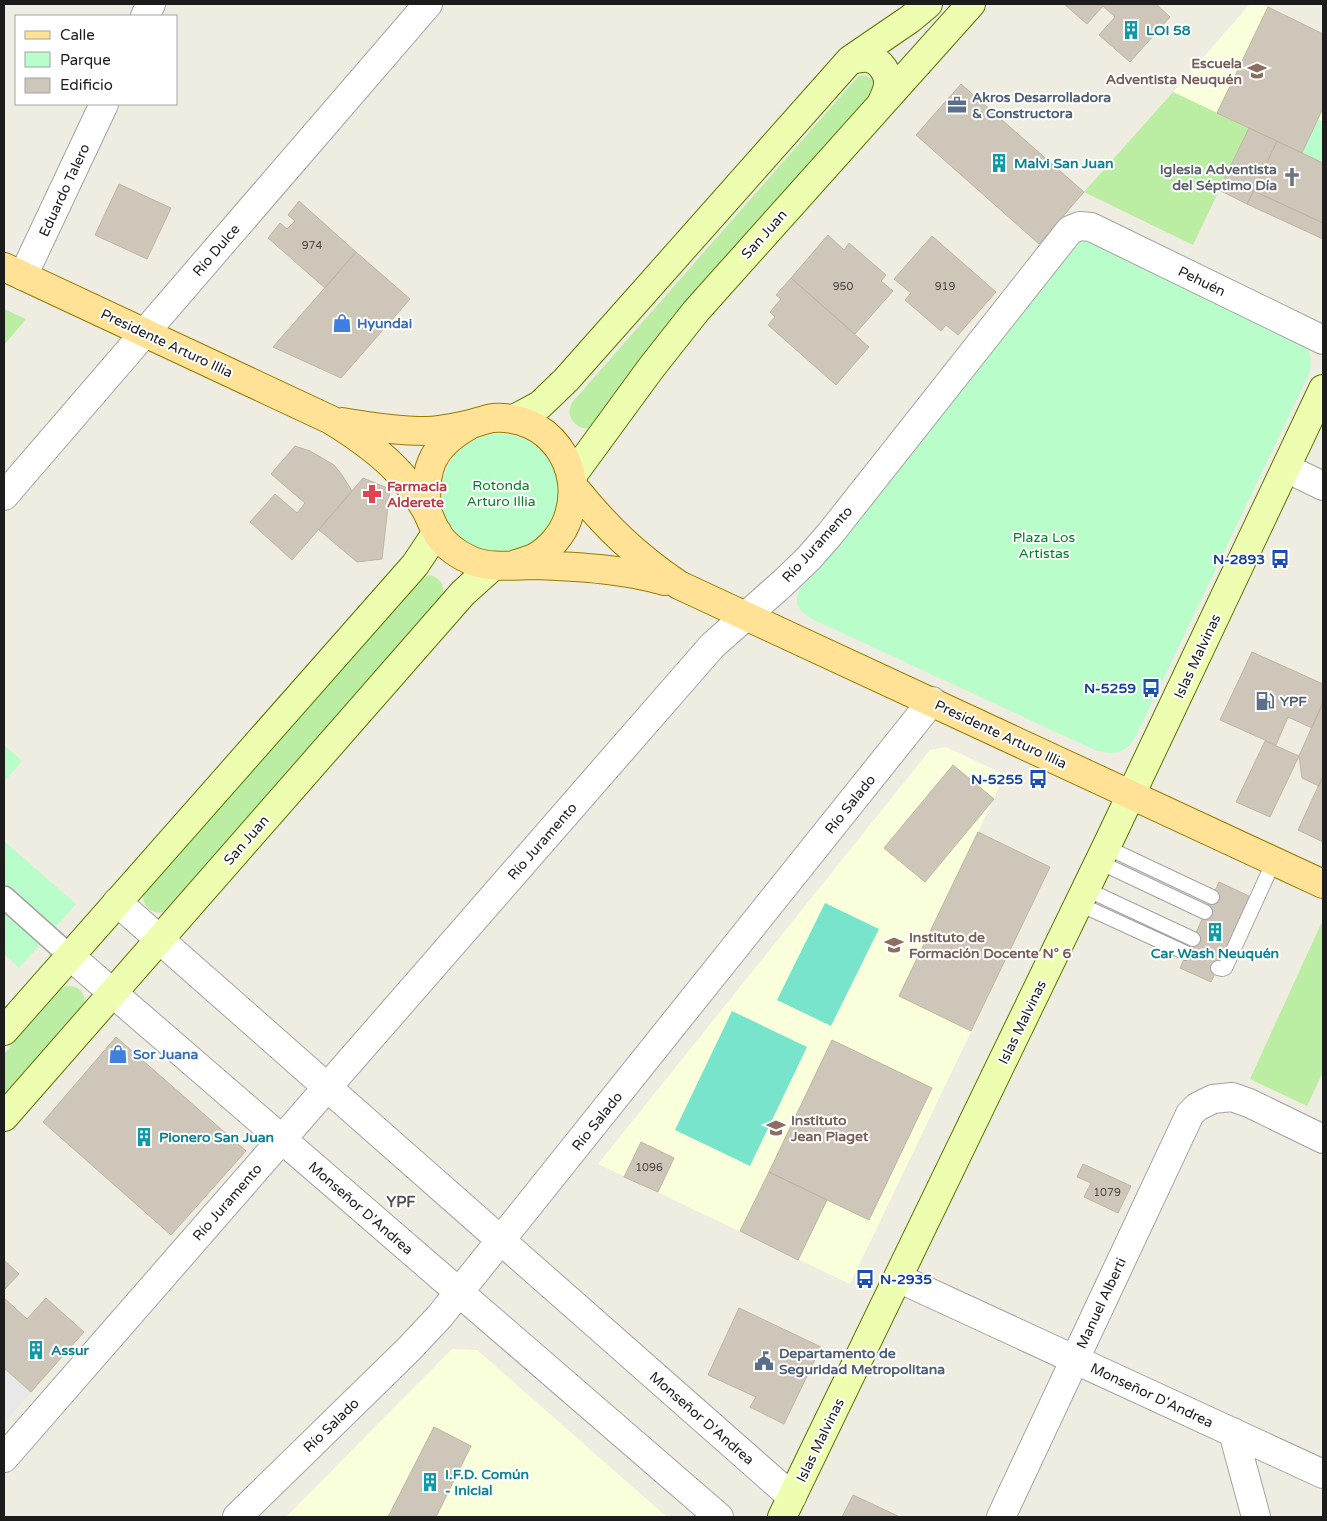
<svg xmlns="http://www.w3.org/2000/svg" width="1327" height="1521" viewBox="0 0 1327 1521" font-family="'Varela Round',sans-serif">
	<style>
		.education { fill: #f9ffda }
		.grass { fill: #bbeda2 }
		.park { fill: #b9fdca }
		.pitch { fill: #78e4cc }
		.parking { fill: #e8e8e8 }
		.building { fill: #cfc6ba; stroke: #c1b5a2 }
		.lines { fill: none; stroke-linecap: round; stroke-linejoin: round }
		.service-casing { stroke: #a3a3a3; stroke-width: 16 }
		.pedestrian-casing { stroke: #a3a3a3; stroke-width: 24 }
		.minor-casing { stroke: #a3a3a3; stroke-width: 30 }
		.secondary-casing { stroke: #577700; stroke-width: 30 }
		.primary-casing { stroke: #957b00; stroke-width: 30 }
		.service { stroke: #fff; stroke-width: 14 }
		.pedestrian { stroke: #fff; stroke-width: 21 }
		.minor { stroke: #fff; stroke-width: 28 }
		.secondary { stroke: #eefeb0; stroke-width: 28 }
		.primary { stroke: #ffe296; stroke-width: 28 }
		.labels { text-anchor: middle; stroke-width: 4; stroke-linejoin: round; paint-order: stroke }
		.number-label { font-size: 11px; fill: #494644 }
		.culture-label { font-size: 14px; font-weight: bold; fill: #0d838f; stroke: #fff; text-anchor: start }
		.education-label { font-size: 14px; font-weight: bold; fill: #785e54; stroke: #fff; text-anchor: start }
		.service-label { font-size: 14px; font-weight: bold; fill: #4e5e75; stroke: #fff; text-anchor: start }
		.worship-label { font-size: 14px; font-weight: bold; fill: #5b616d; stroke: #fff; text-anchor: end }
		.street-label { font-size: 14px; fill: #1c1c1c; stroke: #fff }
		.shop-label { font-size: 14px; font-weight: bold; fill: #366cbe; stroke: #fff; text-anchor: start }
		.park-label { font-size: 14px; fill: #038222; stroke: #fff }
		.health-label { font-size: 14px; font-weight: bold; fill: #be3a42; stroke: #fff; text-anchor: start }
		.transit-label { font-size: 14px; font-weight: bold; fill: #164399; stroke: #fff; text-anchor: end }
		.neighbourhood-label { font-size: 15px; font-weight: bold; fill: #4f4f4f; stroke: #fff }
	</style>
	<rect width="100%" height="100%" fill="#efece1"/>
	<!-- education -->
	<path class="education" d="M1250,4H1261L1323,34V163L1173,92Z
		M946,747L1005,775L978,832L1050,867L850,1284L598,1164L930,750Z
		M452,1349L477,1350L667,1517H286Z"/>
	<!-- grass -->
	<path class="grass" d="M863,75C873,79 875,82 876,92L591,428C578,431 565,418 571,405C572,402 574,400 576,398L855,80L859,76Z
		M1173,92L1249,128L1193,245L1084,192Z
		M4,309L26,319L4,345Z
		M430,575C443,579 446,588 440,600L166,911C153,917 140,906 144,892L418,580Z
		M1321,924L1323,925V1072L1307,1106L1250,1079Z
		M69,986C81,987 86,994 84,1005L4,1099V1054L59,991L64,987Z"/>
	<!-- park -->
	<path class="park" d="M1318,119L1323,122V163L1302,153Z
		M1086,240L1091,241L1306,346C1312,357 1312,365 1308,376L1135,738C1125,755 1111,755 1095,750L812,619C793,608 793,597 806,580L1066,251L1074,243Z
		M441 493a59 59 0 1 1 118 0a59 59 0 1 1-118 0Z
		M4,745L22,761L4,782Z
		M4,841L76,904L19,968L4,954Z"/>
	<!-- pitch -->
	<path class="pitch" d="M825,903L879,929L831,1026L777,1000Z
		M732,1011L807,1047L750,1166L675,1130Z"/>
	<!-- parking -->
	<path class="parking" d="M4,1368L31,1392L4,1423Z"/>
	<!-- building -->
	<path class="building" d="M1064,4H1156L1170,17L1130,62L1099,35L1115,17L1103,6L1087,24Z
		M1268,7L1323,34V108L1302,153L1217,113Z
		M961,84L1084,192L1039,244L916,135Z
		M1249,128L1277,141L1247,204L1219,190Z
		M1277,141L1323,163V223L1254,191Z
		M119,184L171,208L147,259L95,235Z
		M1254,191L1323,223V239L1247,204Z
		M299,201L356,252L325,288L268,238L280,223L287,229L295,221L288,215Z
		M828,235L844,250L849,243L886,275L881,281L893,291L855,334L791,278Z
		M932,236L996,292L958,335L946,325L941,331L905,300L911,293L894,279Z
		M356,252L410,299L341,378L273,347Z
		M791,278L869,347L836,385L768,325L775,317L770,312L781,299L776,295Z
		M295,446L310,451L334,465L342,475L352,491L292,560L250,522L275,494L297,513L305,503L271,474Z
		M363,478L390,489L382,559L357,562L319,530Z
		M1252,652L1323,684V702L1312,728L1288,717L1276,745L1220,720Z
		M1323,702V776L1319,786L1302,778L1299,756Z
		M1265,741L1299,756L1270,817L1236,802Z
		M953,765L994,799L925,882L884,848Z
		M1323,776V842L1298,830Z
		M978,832L1050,867L971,1031L899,996Z
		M1219,882L1251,897L1211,982L1180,968Z
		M116,1037L246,1151L171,1235L43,1122Z
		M832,1040L932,1088L869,1220L769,1172Z
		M641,1142L674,1158L658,1192L624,1177Z
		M1083,1164L1131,1186L1118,1213L1084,1197L1091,1183L1077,1177Z
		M769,1172L827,1200L798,1260L740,1231Z
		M4,1260L19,1274L4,1290Z
		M4,1298L27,1319L46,1298L84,1332L31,1392L4,1368Z
		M739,1308L821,1347L784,1424L750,1407L756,1397L708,1375Z
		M434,1427L471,1446L436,1517H388Z
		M853,1495L900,1517H842Z"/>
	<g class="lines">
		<!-- service casing -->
		<g class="service-casing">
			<path id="service" d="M1106,847L1212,897
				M1099,862L1205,912
				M1086,889L1193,939
				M1079,904L1186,953
				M1218,968L1222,969L1225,968L1274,861"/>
		</g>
		<!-- pedestrian casing -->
		<g class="pedestrian-casing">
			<path id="pedestrian" d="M4,897L70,956"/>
		</g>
		<!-- minor casing -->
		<g class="minor-casing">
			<path id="minor" d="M145,16L151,4
				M23,276L104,104
				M1286,468L1323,486
				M4,496L428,4
				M117,902L792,1497
				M70,956L719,1517
				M898,1278L1323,1474
				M1233,1432L1256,1517
				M4,1458L712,646L783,583L808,559L830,534L1070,230L1080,226L1091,227L1323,340
				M237,1517L408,1350L440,1316L932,701
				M1001,1517L1190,1114L1197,1107L1213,1099L1232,1097L1249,1103L1323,1139"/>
		</g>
		<!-- secondary casing -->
		<g class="secondary-casing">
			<path id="secondary" d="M850,60C856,59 863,57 869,58C881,61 889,74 888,85C887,92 884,98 881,104
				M514,419L540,405L566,380L850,60L910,19L928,4
				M572,476L651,368L696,311L971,4
				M4,1031L415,565L437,532
				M4,1117L463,593L493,566
				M782,1517L1109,841L1323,389"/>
		</g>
		<!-- primary casing -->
		<g class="primary-casing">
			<path id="primary" d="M4,267L331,420C357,436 382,453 402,476C411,487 419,498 426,510C430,517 432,524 436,531C443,544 457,554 470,560C489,569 516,565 537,565C581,567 623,569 665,581
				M342,422C370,427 397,431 426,431C441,431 456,427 471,424C478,422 486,419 493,418C548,414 586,466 568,518C563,534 549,550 534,558C529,560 522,562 516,564
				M573,486C606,527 635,555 679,585L1323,884
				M427,512C423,470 431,447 468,426"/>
		</g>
		<!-- service -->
		<use href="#service" class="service"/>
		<!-- pedestrian -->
		<use href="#pedestrian" class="pedestrian"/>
		<!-- minor -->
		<use href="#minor" class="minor"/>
		<!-- secondary -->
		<use href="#secondary" class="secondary"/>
		<!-- primary -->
		<use href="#primary" class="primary"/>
	</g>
	<!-- icons -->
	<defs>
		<g id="building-bare" transform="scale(1.5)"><path d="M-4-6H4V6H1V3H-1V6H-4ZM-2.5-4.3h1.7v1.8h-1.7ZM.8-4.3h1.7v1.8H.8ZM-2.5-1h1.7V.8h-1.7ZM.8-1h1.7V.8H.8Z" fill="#0f9aa8" stroke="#fff" stroke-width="2.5" paint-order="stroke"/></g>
		<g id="school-bare" transform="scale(1.5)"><path d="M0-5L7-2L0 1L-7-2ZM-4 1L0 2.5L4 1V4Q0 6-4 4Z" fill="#8d6e63" stroke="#fff" stroke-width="2.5" paint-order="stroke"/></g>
		<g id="office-bare" transform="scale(1.5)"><path d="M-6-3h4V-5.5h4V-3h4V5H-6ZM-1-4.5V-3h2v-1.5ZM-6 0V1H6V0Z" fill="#5c6f8a" stroke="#fff" stroke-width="2.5" paint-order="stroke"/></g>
		<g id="church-bare" transform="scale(1.5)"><path d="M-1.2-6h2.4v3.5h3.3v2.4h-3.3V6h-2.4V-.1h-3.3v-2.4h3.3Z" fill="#6b7280" stroke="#fff" stroke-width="2.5" paint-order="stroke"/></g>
		<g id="shop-bare" transform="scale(1.5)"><path d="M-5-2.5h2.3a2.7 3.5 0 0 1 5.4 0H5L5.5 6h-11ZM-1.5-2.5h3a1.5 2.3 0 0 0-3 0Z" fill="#3f7fe0" stroke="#fff" stroke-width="2.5" paint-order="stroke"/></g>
		<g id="pharmacy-bare" transform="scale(1.5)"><path d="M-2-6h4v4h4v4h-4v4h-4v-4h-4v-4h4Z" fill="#e0444e" stroke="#fff" stroke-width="2.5" paint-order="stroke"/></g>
		<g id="bus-bare" transform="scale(1.5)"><path d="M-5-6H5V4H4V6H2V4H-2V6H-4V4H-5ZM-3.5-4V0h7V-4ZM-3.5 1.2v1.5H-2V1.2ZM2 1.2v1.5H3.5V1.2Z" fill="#1a4fb4" stroke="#fff" stroke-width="2.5" paint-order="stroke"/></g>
		<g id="fuel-bare" transform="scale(1.5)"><path d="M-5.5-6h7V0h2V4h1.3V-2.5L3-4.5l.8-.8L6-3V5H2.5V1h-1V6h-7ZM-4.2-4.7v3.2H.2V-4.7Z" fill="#5c6f8a" stroke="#fff" stroke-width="2.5" paint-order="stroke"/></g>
		<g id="university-bare" transform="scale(1.5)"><path d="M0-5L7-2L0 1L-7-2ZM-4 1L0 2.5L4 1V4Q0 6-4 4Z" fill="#8d6e63" stroke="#fff" stroke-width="2.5" paint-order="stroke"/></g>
		<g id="civic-bare" transform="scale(1.5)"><path d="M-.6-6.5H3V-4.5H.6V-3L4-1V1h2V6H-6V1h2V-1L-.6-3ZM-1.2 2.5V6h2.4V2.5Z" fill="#5c6f8a" stroke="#fff" stroke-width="2.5" paint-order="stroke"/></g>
	</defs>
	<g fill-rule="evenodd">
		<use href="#building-bare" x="1131" y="30"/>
		<use href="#school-bare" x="1257" y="71"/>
		<use href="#office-bare" x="957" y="105"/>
		<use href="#building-bare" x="999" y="163"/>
		<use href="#church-bare" x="1292" y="177"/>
		<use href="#shop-bare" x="342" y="323"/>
		<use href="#pharmacy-bare" x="372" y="494"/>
		<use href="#bus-bare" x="1280" y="559"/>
		<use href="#bus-bare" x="1151" y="688"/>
		<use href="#fuel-bare" x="1265" y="701"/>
		<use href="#bus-bare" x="1038" y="779"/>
		<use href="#building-bare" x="1215" y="932"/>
		<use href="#university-bare" x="894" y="945"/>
		<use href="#shop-bare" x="118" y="1054"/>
		<use href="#school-bare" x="776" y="1128"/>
		<use href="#building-bare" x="144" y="1137"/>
		<use href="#bus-bare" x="865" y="1279"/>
		<use href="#building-bare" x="36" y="1350"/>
		<use href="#civic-bare" x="764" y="1361"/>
		<use href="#building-bare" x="430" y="1482"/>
	</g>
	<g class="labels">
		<!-- number labels -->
		<g class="number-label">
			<text x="312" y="249">974</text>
			<text x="843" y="290">950</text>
			<text x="945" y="290">919</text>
			<text x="649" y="1171">1096</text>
			<text x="1107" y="1196">1079</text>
		</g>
		<!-- culture labels -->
		<g class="culture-label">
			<text x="1146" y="35">LOI 58</text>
			<text x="1014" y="168">Malvi San Juan</text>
			<text x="1215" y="958" text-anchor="middle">Car Wash Neuquén</text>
			<text x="159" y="1142">Pionero San Juan</text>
			<text x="51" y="1355">Assur</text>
			<text x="445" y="1479">I.F.D. Común<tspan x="445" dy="16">- Inicial</tspan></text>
		</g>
		<!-- education labels -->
		<g class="education-label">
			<text x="1242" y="68" text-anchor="end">Escuela<tspan x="1242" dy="16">Adventista Neuquén</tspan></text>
			<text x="909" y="942">Instituto de<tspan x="909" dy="16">Formación Docente N° 6</tspan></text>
			<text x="791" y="1125">Instituto<tspan x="791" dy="16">Jean Piaget</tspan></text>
		</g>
		<!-- service labels -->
		<g class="service-label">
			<text x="972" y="102">Akros Desarrolladora<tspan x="972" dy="16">&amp; Constructora</tspan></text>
			<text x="1280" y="706">YPF</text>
			<text x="779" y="1358">Departamento de<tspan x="779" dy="16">Seguridad Metropolitana</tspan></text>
		</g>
		<!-- worship labels -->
		<g class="worship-label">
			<text x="1277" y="174">Iglesia Adventista<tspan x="1277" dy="16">del Séptimo Día</tspan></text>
		</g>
		<!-- street labels -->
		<g class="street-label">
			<text transform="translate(64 190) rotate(-65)" y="5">Eduardo Talero</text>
			<text transform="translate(764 234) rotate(-48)" y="5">San Juan</text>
			<text transform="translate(216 250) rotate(-49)" y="5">Río Dulce</text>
			<text transform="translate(1202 281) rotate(26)" y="5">Pehuén</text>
			<text transform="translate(167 343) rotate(25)" y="5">Presidente Arturo Illia</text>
			<text transform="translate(817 544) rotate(-48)" y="5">Río Juramento</text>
			<text transform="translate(1197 656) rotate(-65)" y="5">Islas Malvinas</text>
			<text transform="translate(1001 734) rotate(25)" y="5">Presidente Arturo Illia</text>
			<text transform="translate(850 804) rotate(-51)" y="5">Río Salado</text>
			<text transform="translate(246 840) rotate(-49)" y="5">San Juan</text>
			<text transform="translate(542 841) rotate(-49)" y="5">Río Juramento</text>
			<text transform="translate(1022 1022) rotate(-64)" y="5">Islas Malvinas</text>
			<text transform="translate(597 1121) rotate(-51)" y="5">Río Salado</text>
			<text transform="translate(227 1202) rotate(-49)" y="5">Río Juramento</text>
			<text transform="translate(361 1208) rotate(41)" y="5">Monseñor D'Andrea</text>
			<text transform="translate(1101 1303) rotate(-65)" y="5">Manuel Alberti</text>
			<text transform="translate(1152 1395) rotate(25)" y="5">Monseñor D'Andrea</text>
			<text transform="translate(702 1418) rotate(41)" y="5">Monseñor D'Andrea</text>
			<text transform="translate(331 1425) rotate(-44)" y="5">Río Salado</text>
			<text transform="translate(820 1440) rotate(-64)" y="5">Islas Malvinas</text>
		</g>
		<!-- shop labels -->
		<g class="shop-label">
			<text x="357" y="328">Hyundai</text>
			<text x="133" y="1059">Sor Juana</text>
		</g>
		<!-- park labels -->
		<g class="park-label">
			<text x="501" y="490">Rotonda<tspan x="501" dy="16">Arturo Illia</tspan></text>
			<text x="1044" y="542">Plaza Los<tspan x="1044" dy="16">Artistas</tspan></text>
		</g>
		<!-- health labels -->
		<g class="health-label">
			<text x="387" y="491">Farmacia<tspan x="387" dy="16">Alderete</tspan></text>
		</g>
		<!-- transit labels -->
		<g class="transit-label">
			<text x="1265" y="564">N-2893</text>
			<text x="1136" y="693">N-5259</text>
			<text x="1023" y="784">N-5255</text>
			<text x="880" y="1284" text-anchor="start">N-2935</text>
		</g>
		<!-- neighbourhood labels -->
		<g class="neighbourhood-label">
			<text x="401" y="1207">YPF</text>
		</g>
	</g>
	<!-- border -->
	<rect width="1327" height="1521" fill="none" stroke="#1c1c1c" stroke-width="10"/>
	<!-- legend -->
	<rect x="15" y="15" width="162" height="90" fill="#ffffff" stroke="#a4a4a4"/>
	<rect x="25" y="31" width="25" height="8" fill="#ffe296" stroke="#a4a4a4"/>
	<text x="60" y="40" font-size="15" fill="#1c1c1c">Calle</text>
	<rect x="25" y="52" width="25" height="15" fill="#b9fdca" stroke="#a4a4a4"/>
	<text x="60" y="65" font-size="15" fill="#1c1c1c">Parque</text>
	<rect x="25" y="78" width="25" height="15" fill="#cfc6ba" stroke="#a4a4a4"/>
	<text x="60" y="90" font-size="15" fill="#1c1c1c">Edificio</text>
</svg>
